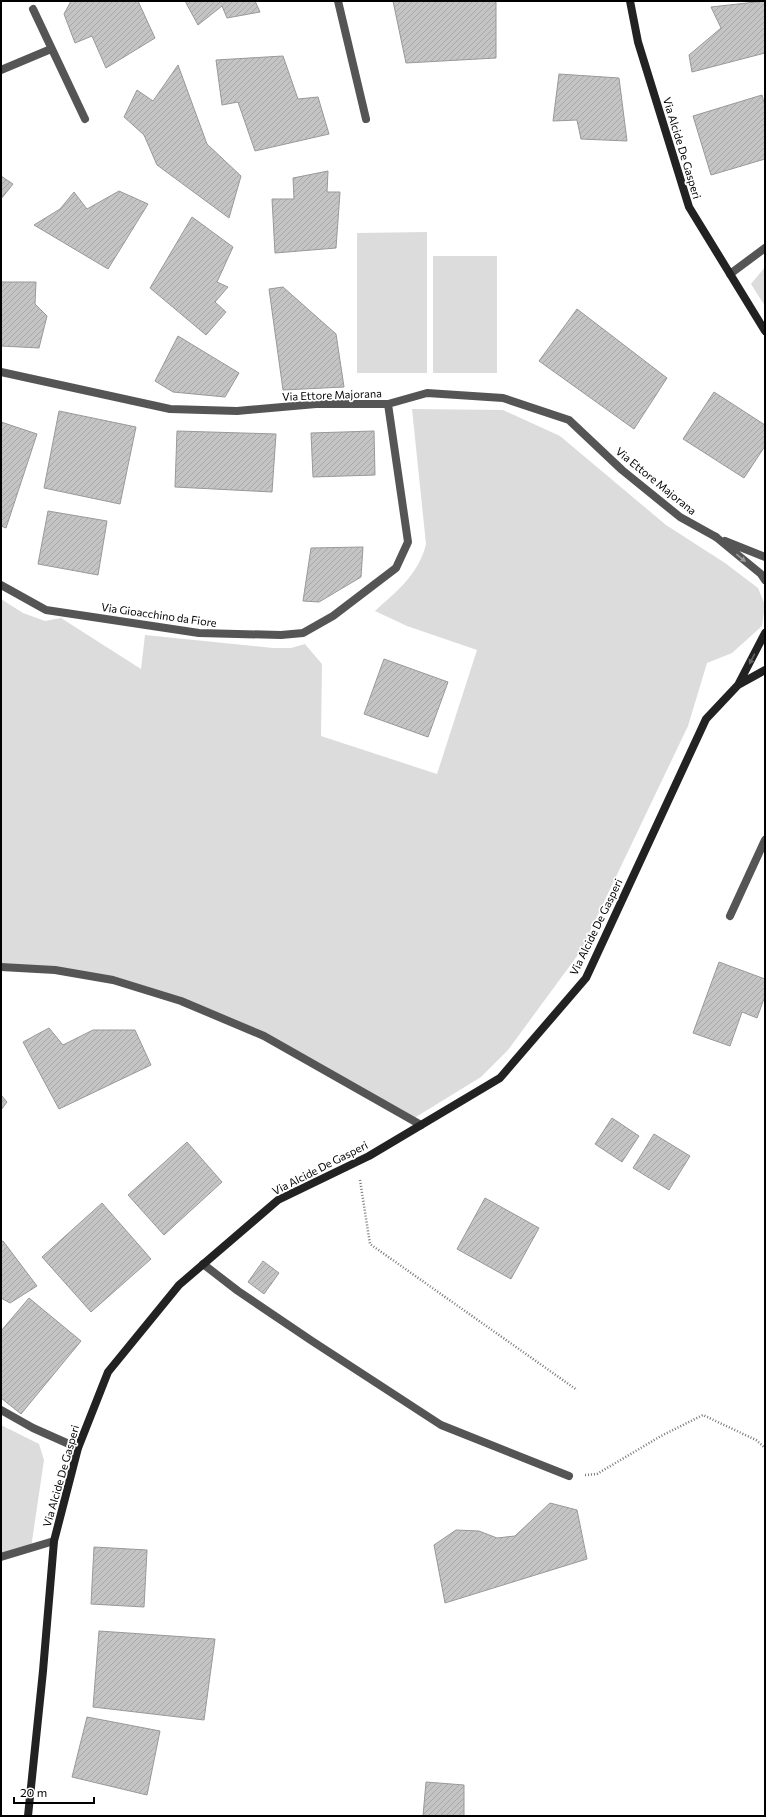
<svg xmlns="http://www.w3.org/2000/svg" width="766" height="1817" viewBox="0 0 766 1817" font-family="Commissioner,sans-serif">
	<style>
		.grass { fill: #dcdcdc }
		.building { fill: url(#building-hatch); stroke: #999 }
		.lines { fill: none; stroke-linecap: round; stroke-linejoin: round }
		.path { stroke: #777; stroke-width: 2.5; stroke-dasharray: 1 2; stroke-linecap: butt }
		.service { stroke: #555; stroke-width: 8 }
		.minor { stroke: #555; stroke-width: 8 }
		.secondary { stroke: #222; stroke-width: 8 }
		.oneway { fill: #999 }
		.oneway2 { fill: #646464 }
		.labels { text-anchor: middle; stroke-width: 3.5; stroke-linejoin: round; paint-order: stroke }
		.street-label { font-size: 11px; fill: #000; stroke: #fff }
	</style>
	<defs>
		<pattern id="building-hatch" width="6" height="6" patternUnits="userSpaceOnUse"><rect width="6" height="6" fill="#c4c4c4"/><path d="M-1 1l2-2M0 6l6-6M5 7l2-2" fill="none" stroke="#a7a7a7"/></pattern>
	</defs>
	<rect width="100%" height="100%" fill="#fff"/>
	<!-- grass -->
	<path class="grass" d="M427,232V373H357V233Z
		M433,256H497V373H433Z
		M765,267V306L751,284Z
		M412,409L503,410L560,436L666,525L725,563L758,588L765,605L762,626L732,653L707,663L688,726L580,952L508,1050L481,1077L411,1120L264,1036L181,1001L113,980L1,967V599L23,613L45,621L61,618L141,669L145,635L273,648H291L305,644L322,664L321,736L437,774L477,650L407,626L375,611C397,591 419,574 426,544Z
		M1,1425L39,1444L44,1460L31,1548L1,1556Z"/>
	<!-- building -->
	<path class="building" d="M71,1H138L155,38L106,68L92,36L75,43L64,14Z
		M185,1H255L260,12L227,18L222,6L198,25Z
		M393,1H496V58L406,63Z
		M765,1V53L692,72L689,55L721,28L711,7Z
		M283,56L298,99L318,97L329,134L255,151L238,102L222,105L216,60Z
		M178,65L207,144L241,176L229,218L157,165L144,135L124,117L137,90L153,101Z
		M559,74L619,78L627,141L581,139L577,120L553,121Z
		M762,95L765,106V159L711,175L693,116Z
		M328,171L327,192H340L336,248L275,253L272,199H294L293,178Z
		M1,176L13,184L1,199Z
		M119,191L148,204L108,269L34,225L60,209L74,192L87,209Z
		M192,217L233,247L217,282L228,287L215,302L226,312L206,335L150,288Z
		M1,282H36L35,304L47,316L39,348L1,346Z
		M283,287L336,334L344,387L283,390L269,289Z
		M577,309L667,378L634,429L539,361Z
		M178,336L239,373L225,397L173,392L155,381Z
		M714,392L765,425V446L744,478L683,439Z
		M59,411L136,427L120,504L44,488Z
		M1,422L37,434L6,528L1,526Z
		M177,431L276,434L272,492L175,487Z
		M374,431L375,475L313,477L311,433Z
		M48,511L107,521L98,575L38,564Z
		M363,547L361,577L319,602L303,601L311,548Z
		M384,659L448,682L428,737L364,714Z
		M719,962L765,979V996L757,1018L742,1012L730,1046L693,1033Z
		M49,1028L63,1045L93,1030H135L151,1065L59,1109L23,1042Z
		M1,1095L7,1102L1,1110Z
		M612,1118L639,1136L622,1162L595,1144Z
		M654,1134L690,1156L669,1190L633,1168Z
		M187,1142L222,1182L164,1235L128,1195Z
		M485,1198L539,1228L511,1279L457,1249Z
		M102,1203L151,1259L91,1312L42,1257Z
		M3,1241L37,1286L10,1303L1,1298V1242Z
		M263,1261L279,1273L264,1294L248,1282Z
		M29,1298L81,1341L21,1414L1,1398V1331Z
		M550,1503L577,1510L587,1559L445,1603L434,1545L456,1530L479,1531L497,1538L515,1536Z
		M94,1547L147,1550L144,1607L91,1604Z
		M99,1631L215,1639L204,1720L93,1707Z
		M87,1717L160,1731L147,1795L72,1777Z
		M426,1782L464,1785V1816H423Z"/>
	<g class="lines">
		<!-- path -->
		<path class="path" d="M360,1180L370,1244L577,1390
			M585,1475L597,1474L661,1436L703,1415L756,1440L765,1448"/>
		<!-- service -->
		<path class="service" d="M338,1L366,119
			M1,372L170,409L237,411L316,404H388L427,393L503,398L569,420L622,470L680,517L716,537
			M1,585L46,610L199,633L281,635L303,633L333,616L396,568L408,542L388,404
			M730,916L765,840
			M1,967L55,970L113,980L181,1001L264,1036L421,1125
			M203,1264L238,1291L312,1341L441,1425L569,1476
			M1,1410L33,1428L78,1448
			M1,1557L54,1541"/>
		<!-- minor -->
		<path class="minor" d="M33,9L85,119
			M1,70L51,49
			M730,274L765,248
			M716,537L761,574L765,580
			M725,541L765,557"/>
		<!-- secondary -->
		<path class="secondary" d="M630,1L638,42L689,207L765,331
			M738,685L765,670
			M28,1816L43,1671L54,1541L78,1448L108,1372L179,1285L278,1200L369,1156L500,1078L586,978L706,719L738,685L765,633"/>
	</g>
	<!-- one-way arrows -->
	<defs><path id="oneway-solid" d="M-6-.8H1V-3.2L6.5 0L1 3.2V.8H-6Z"/></defs>
	<use class="oneway" href="#oneway-solid" transform="translate(741 558) rotate(39)"/>
	<use class="oneway2" href="#oneway-solid" transform="translate(752 659) rotate(117)"/>
	<g class="labels">
		<!-- street labels -->
		<g class="street-label">
			<text transform="translate(682 148) rotate(73)" y="4">Via Alcide De Gasperi</text>
			<text transform="translate(332 395) rotate(-2)" y="4">Via Ettore Majorana</text>
			<text transform="translate(656 481) rotate(39)" y="4">Via Ettore Majorana</text>
			<text transform="translate(159 615) rotate(8)" y="4">Via Gioacchino da Fiore</text>
			<text transform="translate(596 927) rotate(-64)" y="4">Via Alcide De Gasperi</text>
			<text transform="translate(320 1168) rotate(-27)" y="4">Via Alcide De Gasperi</text>
			<text transform="translate(61 1476) rotate(-74)" y="4">Via Alcide De Gasperi</text>
		</g>
	</g>
	<!-- border -->
	<rect width="766" height="1817" fill="none" stroke="#000000" stroke-width="4"/>
	<!-- scale -->
	<path d="M14 1797v6h80v-6" fill="none" stroke="#000000" stroke-width="2"/>
	<text x="20" y="1797" font-size="12" fill="#000000" stroke="#ffffff" stroke-width="3" paint-order="stroke">20 m</text>
</svg>
